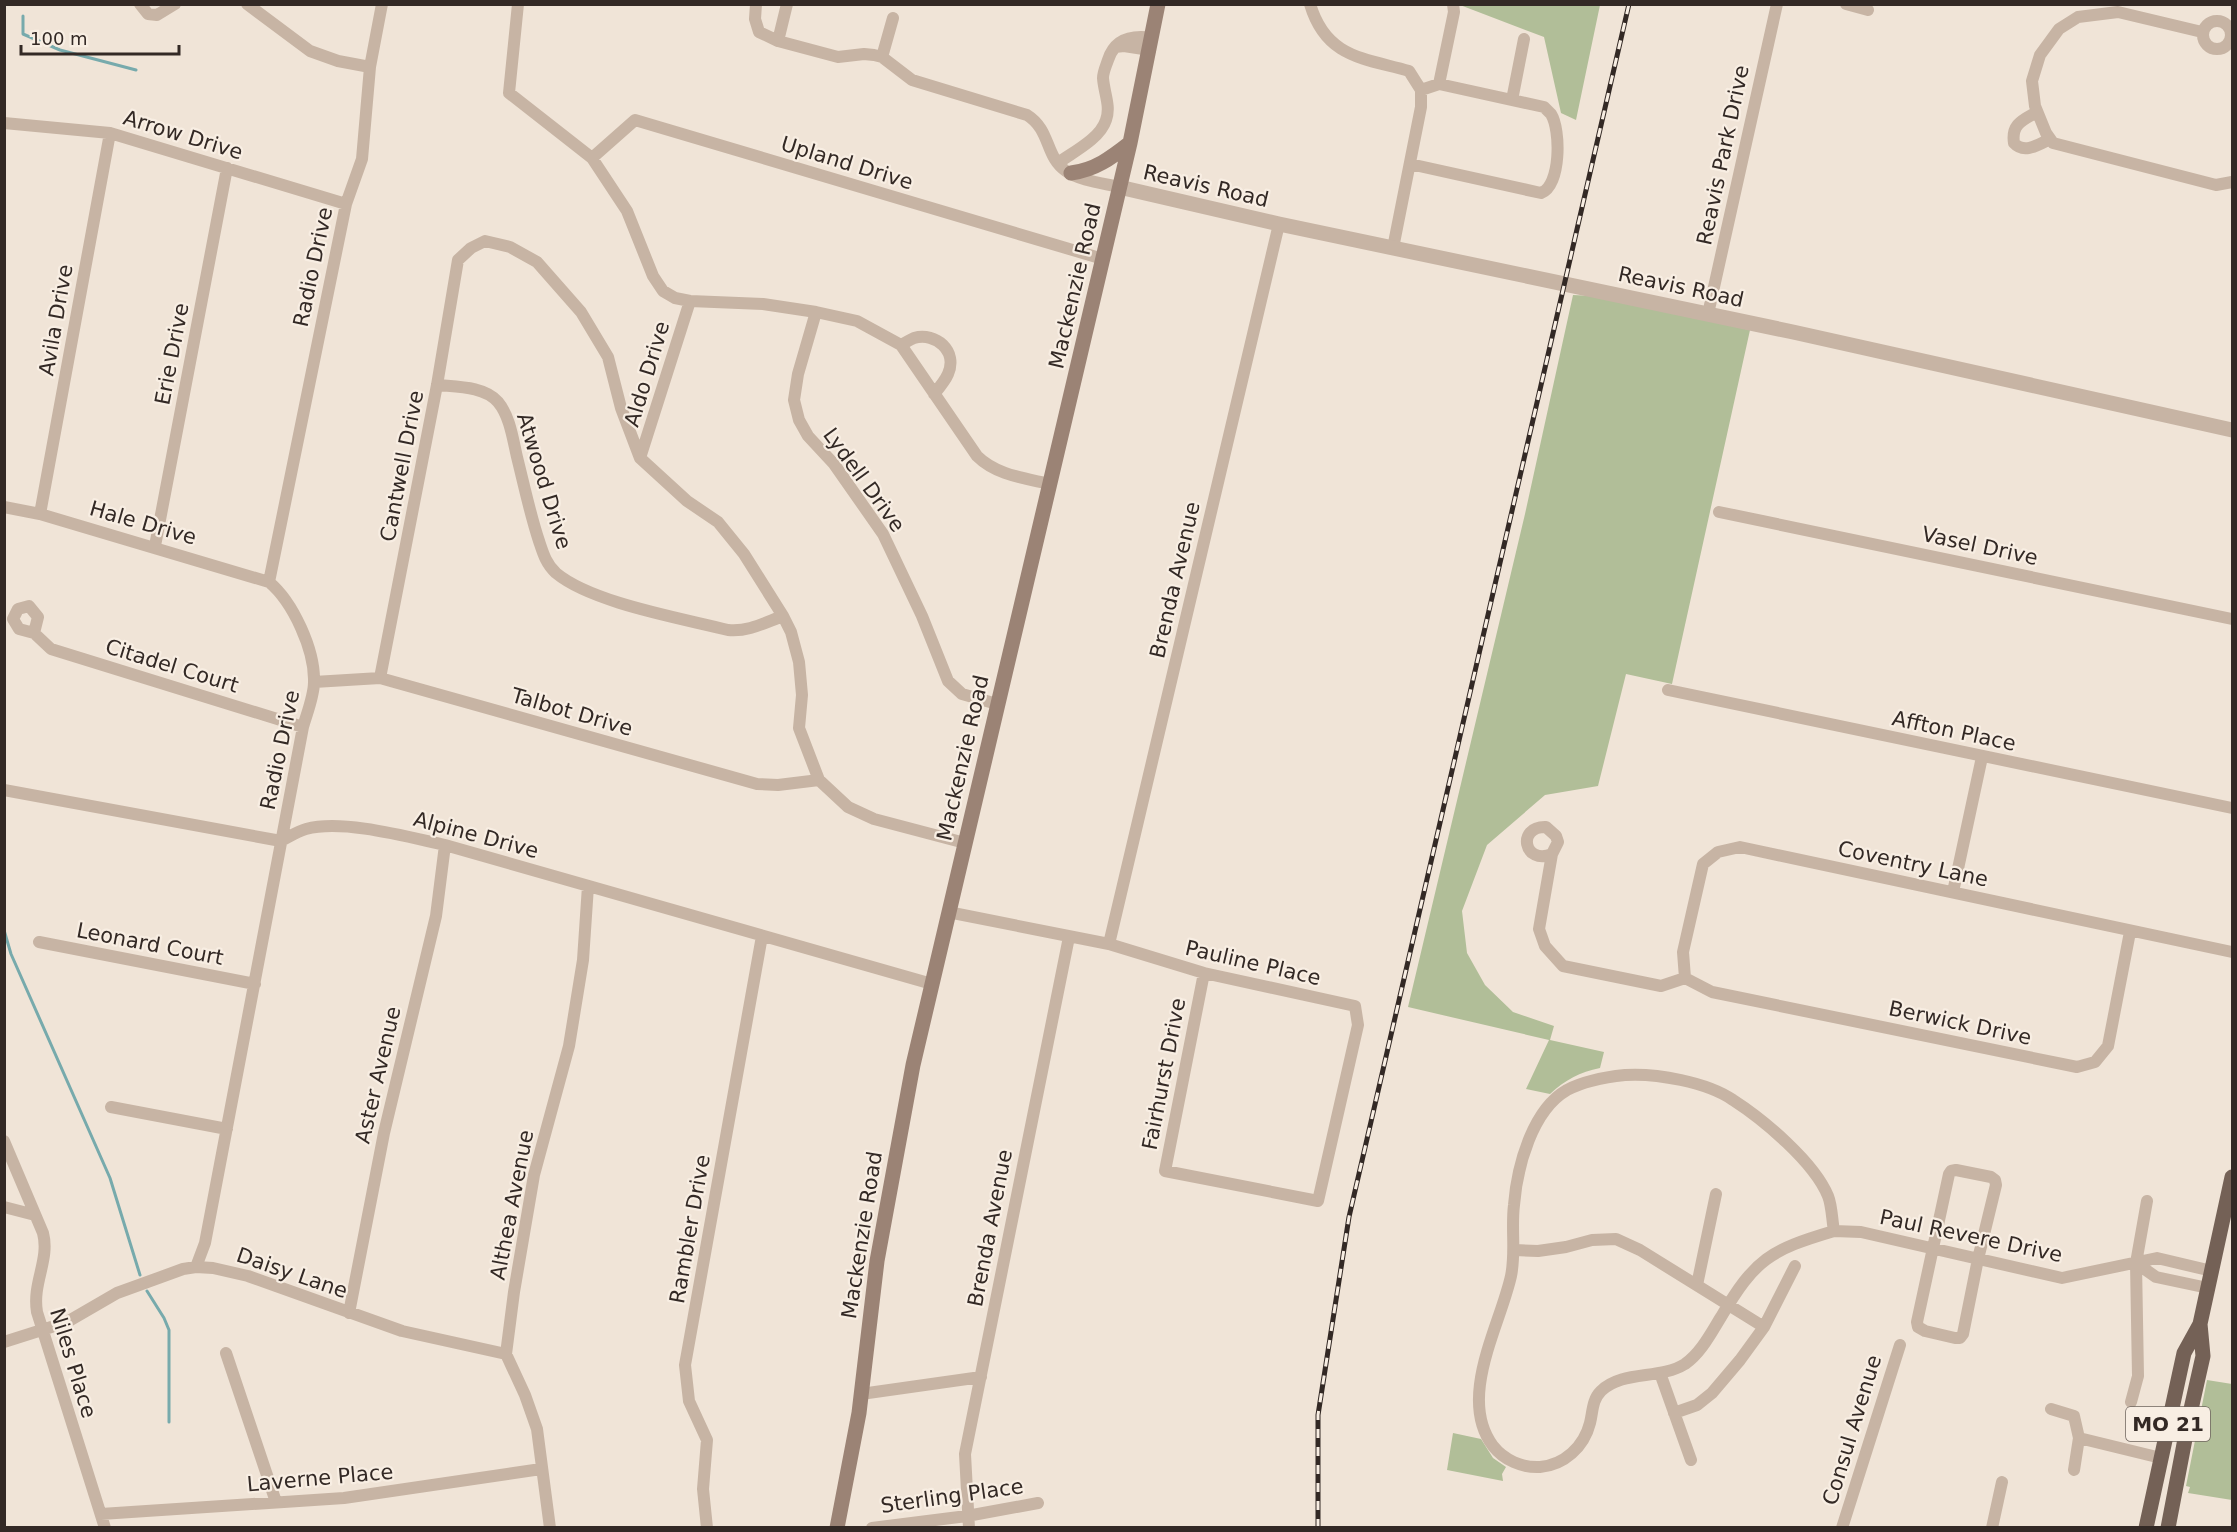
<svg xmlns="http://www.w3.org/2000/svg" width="2237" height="1532" viewBox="0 0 2237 1532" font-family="'DejaVu Sans',sans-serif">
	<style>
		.green { fill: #b1be98 }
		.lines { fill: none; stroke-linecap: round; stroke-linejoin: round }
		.stream { stroke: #77aaac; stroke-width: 3 }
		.minor { stroke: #c7b4a4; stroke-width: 12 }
		.tertiary { stroke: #c7b4a4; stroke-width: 15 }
		.secondary { stroke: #9b8375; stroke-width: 15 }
		.primary { stroke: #746156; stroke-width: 15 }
		.rail-casing { stroke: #332925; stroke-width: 5 }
		.rail { stroke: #f8eee3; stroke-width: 3; stroke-dasharray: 9; stroke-linecap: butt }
		.labels { text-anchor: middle; stroke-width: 4.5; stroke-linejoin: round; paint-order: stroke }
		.shield { fill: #f8eee3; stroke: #6e645e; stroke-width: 1.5 }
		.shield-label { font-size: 20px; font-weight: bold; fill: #332925 }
		.street-label { font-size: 21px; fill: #332925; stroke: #f8eee3 }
	</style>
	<rect width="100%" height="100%" fill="#f0e4d7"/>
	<!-- green -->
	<path class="green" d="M1460,5H1600L1576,120L1561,113L1544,37Z
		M1573,295L1593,296L1750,330L1672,684L1626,674L1598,786L1545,795L1487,845L1462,911L1467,953L1485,985L1513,1012L1554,1026L1550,1040L1604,1052L1600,1068C1580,1072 1565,1080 1550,1094L1526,1089L1549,1040L1408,1007L1525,514Z
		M2207,1380L2232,1384V1500L2188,1493L2190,1487L2186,1486Z
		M1453,1433L1481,1439L1493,1458L1506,1467L1502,1474L1503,1481L1447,1470Z"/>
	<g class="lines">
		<!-- stream -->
		<path class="stream" d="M23,16V34L60,50L136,70
			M4,930L11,954L110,1178L140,1275
			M147,1291L164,1318L169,1330V1422"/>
		<!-- minor -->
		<path class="minor" d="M140,4L148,14L157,15L175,4
			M247,4L310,51L338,61L370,67
			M518,4L509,93L592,158L627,211L653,276L663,291L675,298L690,301L763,304L816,312L857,321L901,345L977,456C996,475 1024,478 1050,484
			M756,4L755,19L759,32L778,41L787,4
			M1310,4C1326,58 1364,58 1409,71L1421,90V107L1393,248
			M1846,4L1868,10
			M2203 35a14 14 0 1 1 28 0a14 14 0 1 1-28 0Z
			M2202,32L2118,12L2078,17L2059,29L2040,55L2032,81L2035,106L2046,133L2053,143L2216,185L2232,182
			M778,41L838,57L864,54L874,55L882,57L912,80L1027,115C1051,130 1045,157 1066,171C1081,181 1102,183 1119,187
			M1115,47L1124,46L1150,50
			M882,57L893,18
			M1439,84L1454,12L1453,4
			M1512,100L1524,39
			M2037,112C2023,120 2011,124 2014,143C2024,154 2038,145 2050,139
			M4,123L110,133L346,204
			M592,158L635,120L1103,259
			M1058,163C1073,152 1100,139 1106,120C1111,106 1104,93 1103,78C1103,72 1106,66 1108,60C1115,38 1132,35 1152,38
			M1410,164L1541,193C1561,186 1561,130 1551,114C1550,113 1545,108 1544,107L1439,84L1421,90
			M816,312L798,374L794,400L799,420L808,436L834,464L883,534L922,616L948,681L962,694L997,704
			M1708,314L1777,4
			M901,345C905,343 909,340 914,338C936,332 958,351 948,374C945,381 939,388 934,394
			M437,385C456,387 484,386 498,402C510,416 513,440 517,457C524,485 530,514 539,541C543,553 546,564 556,573C592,603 681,618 728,630C748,632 764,623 783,616
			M640,458L690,301
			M4,507L40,514L269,582
			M1719,512L2232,619
			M40,514L110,133
			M155,546L227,168
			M34,633L38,617L29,606L18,609L13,619L19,629L34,633L51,649L303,727
			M380,678L437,385L458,260L471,248L485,241L510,247L537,262L581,312L608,357L621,408L640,458L687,501L718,522L744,554L783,616L791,632L799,662L802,695L799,728L819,780L848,807L874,819L965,843
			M314,682L380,678L757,784L778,785L819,780
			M1668,690L2232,808
			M4,790L281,841C289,837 298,831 306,829C343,819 408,837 445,845L932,984
			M1552,854C1524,866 1516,826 1546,827L1556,836L1558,842L1552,854L1539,929L1545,946L1563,966L1661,986L1685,978
			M1953,892L1982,757
			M948,912L1109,944L1204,973L1355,1006L1358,1025L1318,1201L1165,1171L1204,973
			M39,942L255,984
			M1109,944L1279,224
			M1685,978L1683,952L1703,864L1718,852L1740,847L2232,952
			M1685,978L1712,992L2077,1067L2095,1062L2108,1046L2130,932
			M111,1107L227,1129
			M4,1141L43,1233C50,1260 32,1283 37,1312L105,1528
			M1956,1170L1991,1177L1995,1180L1996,1185L1978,1259L1963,1334L1960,1338H1955L1925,1331L1918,1327L1917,1322L1949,1174L1951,1171Z
			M4,1207L35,1215
			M1834,1231C1770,1250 1755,1259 1721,1317C1711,1333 1701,1353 1685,1364C1659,1380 1623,1370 1601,1391C1592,1400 1593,1411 1590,1423C1584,1447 1564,1465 1540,1467C1522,1468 1504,1460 1493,1446C1457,1398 1500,1326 1511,1276C1516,1252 1511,1229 1514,1205C1517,1167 1532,1110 1567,1090C1584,1081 1606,1077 1625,1075C1656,1073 1707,1082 1733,1100C1764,1120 1814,1162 1828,1196C1832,1206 1832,1220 1834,1231L1861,1232L2062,1278L2157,1258L2212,1271
			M1515,1250L1538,1251L1566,1247L1592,1240L1616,1239L1640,1250L1764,1327
			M2136,1263L2156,1277L2208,1288
			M196,1267L205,1243L303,727C307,713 314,696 314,682C315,650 293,602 269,582L346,204L362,159L370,67L382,4
			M1697,1285L1716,1194
			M349,1313L384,1133L436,916L445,845
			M4,1342L67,1322L117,1293L183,1269L196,1267L213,1268L248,1276L402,1331L506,1354
			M226,1353L276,1502
			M1660,1373L1691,1460
			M861,1394L981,1377
			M2131,1402L2138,1376L2136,1263L2147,1201
			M2051,1409L2074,1416L2079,1438L2161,1458
			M1674,1413L1697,1405L1712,1393L1740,1360L1764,1327L1795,1266
			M2074,1470L2079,1438
			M101,1514L344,1498L541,1469
			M550,1528L537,1429L525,1395L506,1354L514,1292L534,1175L569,1046L583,960L588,886
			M707,1528L703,1489L707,1440L689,1401L685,1365L762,936
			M872,1528L967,1516L1038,1503
			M969,1528L965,1454L1069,937
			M1842,1528L1900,1345
			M1992,1528L2002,1482"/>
		<!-- tertiary -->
		<path class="tertiary" d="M1119,187L1279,224L1793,332L2232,430"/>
		<!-- secondary -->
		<path class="secondary" d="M1071,173C1095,170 1111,158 1130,143
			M837,1528L859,1413L877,1261L913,1065L1130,143L1158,4"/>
		<!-- primary -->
		<path class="primary" d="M2146,1528L2184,1353L2200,1324L2232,1177
			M2168,1528L2189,1418L2203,1356L2200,1324"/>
		<!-- rail casing -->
		<g class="rail-casing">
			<path id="rail" d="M1318,1528V1415L1349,1217L1629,4"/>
		</g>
		<!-- rail -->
		<use href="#rail" class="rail"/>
	</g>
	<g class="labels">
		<!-- shield labels -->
		<rect class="shield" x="2126" y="1407" width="84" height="34" rx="4.5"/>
		<g class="shield-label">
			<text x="2168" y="1431">MO 21</text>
		</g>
		<!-- street labels -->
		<g class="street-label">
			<text transform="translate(183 135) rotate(17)" y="7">Arrow Drive</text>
			<text transform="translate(1723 155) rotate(-78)" y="7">Reavis Park Drive</text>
			<text transform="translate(847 163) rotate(17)" y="7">Upland Drive</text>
			<text transform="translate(1206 186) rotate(13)" y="7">Reavis Road</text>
			<text transform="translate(313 267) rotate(-78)" y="7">Radio Drive</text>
			<text transform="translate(1075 286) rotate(-77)" y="7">Mackenzie Road</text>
			<text transform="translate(1681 287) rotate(12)" y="7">Reavis Road</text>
			<text transform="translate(56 320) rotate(-80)" y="7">Avila Drive</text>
			<text transform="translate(172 354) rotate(-79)" y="7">Erie Drive</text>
			<text transform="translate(647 374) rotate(-73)" y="7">Aldo Drive</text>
			<text transform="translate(402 466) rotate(-79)" y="7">Cantwell Drive</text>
			<text transform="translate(864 480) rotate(54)" y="7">Lydell Drive</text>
			<text transform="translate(544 481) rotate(73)" y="7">Atwood Drive</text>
			<text transform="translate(143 523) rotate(16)" y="7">Hale Drive</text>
			<text transform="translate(1980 546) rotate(12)" y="7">Vasel Drive</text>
			<text transform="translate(1175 580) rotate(-77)" y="7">Brenda Avenue</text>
			<text transform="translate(172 666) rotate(17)" y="7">Citadel Court</text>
			<text transform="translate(572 712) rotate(16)" y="7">Talbot Drive</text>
			<text transform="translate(1954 731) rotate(12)" y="7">Affton Place</text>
			<text transform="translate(280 750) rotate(-78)" y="7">Radio Drive</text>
			<text transform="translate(963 758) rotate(-77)" y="7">Mackenzie Road</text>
			<text transform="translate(476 835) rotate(15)" y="7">Alpine Drive</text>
			<text transform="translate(1913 864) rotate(12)" y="7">Coventry Lane</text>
			<text transform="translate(150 944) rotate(11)" y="7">Leonard Court</text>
			<text transform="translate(1253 963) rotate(13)" y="7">Pauline Place</text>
			<text transform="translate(1960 1023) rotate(12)" y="7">Berwick Drive</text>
			<text transform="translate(1164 1074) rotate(-79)" y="7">Fairhurst Drive</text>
			<text transform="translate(378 1075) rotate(-77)" y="7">Aster Avenue</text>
			<text transform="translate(512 1205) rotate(-79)" y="7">Althea Avenue</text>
			<text transform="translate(990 1228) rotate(-79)" y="7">Brenda Avenue</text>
			<text transform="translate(690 1229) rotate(-80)" y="7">Rambler Drive</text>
			<text transform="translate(862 1235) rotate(-81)" y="7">Mackenzie Road</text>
			<text transform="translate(1971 1236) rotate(12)" y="7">Paul Revere Drive</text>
			<text transform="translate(292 1273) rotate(19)" y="7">Daisy Lane</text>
			<text transform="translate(73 1363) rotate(73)" y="7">Niles Place</text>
			<text transform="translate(1852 1430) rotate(-73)" y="7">Consul Avenue</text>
			<text transform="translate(320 1478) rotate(-5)" y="7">Laverne Place</text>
			<text transform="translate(952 1496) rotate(-8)" y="7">Sterling Place</text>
		</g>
	</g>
	<!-- border -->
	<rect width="2237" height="1532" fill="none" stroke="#332925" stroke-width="12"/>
	<!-- scale -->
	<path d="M21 45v9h158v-9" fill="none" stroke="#332925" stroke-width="3"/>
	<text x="30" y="45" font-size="18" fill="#332925" stroke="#f8eee3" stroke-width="4.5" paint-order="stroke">100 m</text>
</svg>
